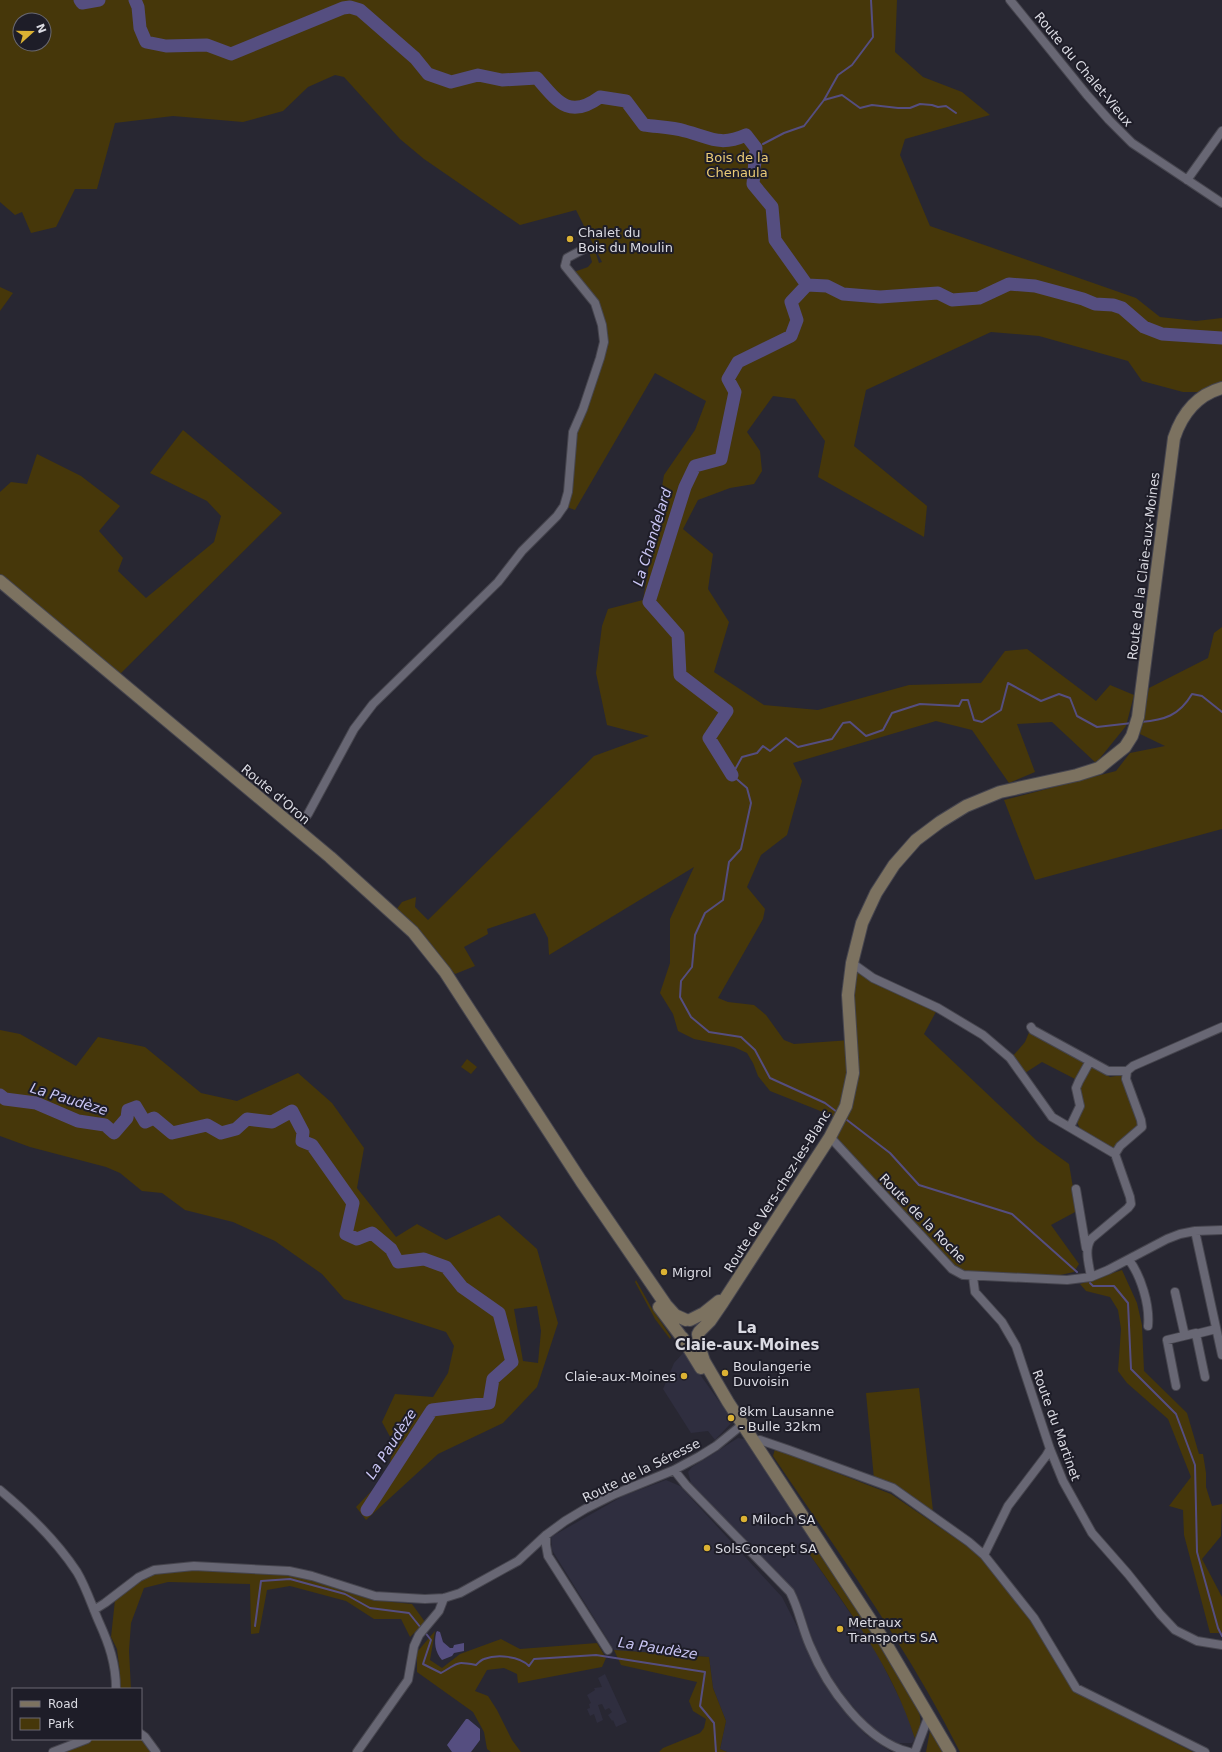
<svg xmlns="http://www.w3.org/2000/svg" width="1222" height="1752" viewBox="0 0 1222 1752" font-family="'DejaVu Sans',sans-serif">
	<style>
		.built { fill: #2f2e3f }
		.green { fill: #46370a; fill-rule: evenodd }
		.water { fill: #554e80 }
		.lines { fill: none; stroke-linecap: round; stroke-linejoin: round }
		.stream { stroke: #554e80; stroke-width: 2 }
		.river { stroke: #554e80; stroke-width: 13 }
		.minor-casing { stroke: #46454e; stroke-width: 10 }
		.secondary-casing { stroke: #46454e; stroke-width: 14 }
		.minor { stroke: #686774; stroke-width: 8 }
		.secondary { stroke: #7c7260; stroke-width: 12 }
		.poi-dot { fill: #dcb233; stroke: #1e1d28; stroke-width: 1.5 }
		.labels { text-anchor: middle; stroke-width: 4; stroke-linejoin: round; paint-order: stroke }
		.street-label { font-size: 13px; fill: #dbdbe3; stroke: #1e1d28 }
		.park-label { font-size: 13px; fill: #eaca76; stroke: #1e1d28 }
		.poi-label { font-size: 13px; fill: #dbdbe3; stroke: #1e1d28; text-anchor: start }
		.water-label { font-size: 14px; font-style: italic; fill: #cac6f5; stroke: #1e1d28 }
		.quarter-label { font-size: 15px; font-weight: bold; fill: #dbdbe3; stroke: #1e1d28 }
	</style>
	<rect width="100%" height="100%" fill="#282732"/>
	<!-- built -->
	<path class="built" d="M684,1352L733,1421L715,1440L708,1431L691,1433L663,1389L674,1363Z
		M738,1438L744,1439L816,1543L808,1552L875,1649L907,1713L915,1739L912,1743H894L869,1725L837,1688L816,1650L798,1598L691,1483L688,1472L692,1467Z
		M666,1480L680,1486L782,1597L832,1695L865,1734L891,1752H727L720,1749L726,1721L713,1688L709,1657L614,1650L552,1550L551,1537L623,1496Z
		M605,1674L627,1722L616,1727L613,1720L612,1721L608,1715L612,1712L609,1708L605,1710L602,1704L598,1705L603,1720L597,1723L594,1714L590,1716L587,1709L590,1708L589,1704L591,1703L587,1695L595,1690L594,1688L602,1687L598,1678Z"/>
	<!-- green -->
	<path class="green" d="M0,0H897L895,52L923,77L962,92L990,115L905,139L900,155L930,226L1136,298L1160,317L1196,321L1222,318V386L1200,392H1183L1142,381L1128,361L1039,336L991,332L866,390L854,446L927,506L924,537L818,477L825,441L795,399L773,396L747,432L760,451L762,471L754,484L730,488L698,500L683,529L713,554L708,589L729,622L714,672L764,705L818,710L909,685L981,683L1005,651L1027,649L1096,701L1110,685L1134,695L1126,726L1096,763L1052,722L1017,724L1035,772L1009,783L972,730L936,721L793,763L802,781L787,835L761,855L747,887L765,909L763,919L718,998L728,1002L754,1005L766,1015L784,1040L794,1044L851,1040L852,963L938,1008L924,1034L1037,1141L1069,1164L1077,1211L1051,1225L1079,1264L1074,1272L1060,1275L972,1273L964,1271L950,1262L830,1137L839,1122L833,1116L770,1091L758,1076L753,1063L747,1053L734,1047L694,1039L678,1031L673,1014L660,993L670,963V919L694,867L549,955L548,938L535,913L487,929L488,934L464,947L475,966L455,974L396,910L402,902L416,897L415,907L428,920L594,756L649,736L607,725L596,673L602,626L608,609L643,600L664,475L695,430L706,401L655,373L575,510L564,506L573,432L604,342L595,303L571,273L588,267L592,262L590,255L591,252L596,254L599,263L602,262L576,210L520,225L424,159L400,139L344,77L335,75L308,87L283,111L243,122L173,116L115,123L97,189H75L56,227L31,233L22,212L15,215L0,202ZM20,20H44V44H20Z
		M0,287L13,293L0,311Z
		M183,430L282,513L116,678L0,581V492L11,482L27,484L37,454L81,476L120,506L99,531L123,558L118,571L146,598L214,542L221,516L207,501L150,473Z
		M1222,627V829L1035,880L1004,800L1116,771L1130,753L1165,746L1140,734L1149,688L1208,658L1214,633Z
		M0,1030L20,1034L76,1066L98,1037L145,1047L201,1093L237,1101L298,1073L332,1103L364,1148L357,1188L396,1237L417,1224L446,1240L499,1215L537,1249L558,1323L537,1387L503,1423L438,1454L366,1520L356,1507L387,1475L394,1444L382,1422L395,1394L433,1397L448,1373L454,1346L446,1332L344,1299L322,1274L275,1241L233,1222L185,1210L162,1193L142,1191L120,1173L106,1167L30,1147L0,1136ZM537,1306L541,1331L538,1363L523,1361L514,1309Z
		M1030,1030L1087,1063L1077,1080L1042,1062L1025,1073L1012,1057L1025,1042Z
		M467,1059L477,1067L471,1074L461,1067Z
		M1093,1066L1110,1077L1122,1075L1139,1123L1136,1130L1112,1150L1081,1131L1077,1122L1083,1107L1080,1090L1082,1079Z
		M1122,1270L1137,1303L1142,1325L1144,1371L1187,1413L1199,1454H1203L1206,1473V1487L1212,1506L1222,1504L1221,1536L1202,1559L1222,1597V1633H1210L1184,1535L1183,1510L1169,1506L1191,1477L1168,1419L1127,1383L1118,1371L1121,1329L1118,1310L1110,1297L1086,1291L1080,1284Z
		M636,1280L651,1307L671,1337L670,1339L655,1319L635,1282Z
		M919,1388L933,1511L894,1484L874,1479L866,1393Z
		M775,1449L891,1494L977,1553L1032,1619L1074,1691L1193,1752H960C908,1648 838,1552 773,1456Z
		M816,1543L916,1700C920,1715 924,1726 915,1739C893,1668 850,1612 808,1552Z
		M192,1570L287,1575L309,1580L372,1600L412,1604L425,1622L410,1637L401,1619H374L346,1601L290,1586L267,1590L259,1633L251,1634L250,1584L168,1582L144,1588L131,1623L129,1651L131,1689H119L120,1673L117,1649L111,1637L115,1600L139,1580L153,1573Z
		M435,1631L430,1660L442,1668L460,1654L501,1639L520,1649L597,1643L606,1658L602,1667L518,1683L517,1674L504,1668L487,1670L475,1691L488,1696L497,1710L512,1740L521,1752H491L487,1749L484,1732L473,1712L417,1672V1652Z
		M614,1650L709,1657L713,1688L726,1721L720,1749L727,1752H659L663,1748L700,1733L704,1728L706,1719L693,1711L689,1701L697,1682L621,1665Z
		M931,1725L946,1752H926Z
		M141,1738L152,1752H63L93,1739Z"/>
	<!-- water -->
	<path class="water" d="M437,1631L440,1632L443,1642L450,1648H453L454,1645L464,1643V1651L454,1653L452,1656L442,1660C435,1652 434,1643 436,1633Z
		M466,1719H468L480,1729V1740L471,1752H452L447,1745Z"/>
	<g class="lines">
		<!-- stream -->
		<path class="stream" d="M824,100L842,95L860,108L872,105L898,108H910L920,104L932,105L938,107L946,106L956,113
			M763,144L784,133L804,126L824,100L838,75L852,65L873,37L871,0
			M756,148V147
			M1141,722C1164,720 1179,716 1192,694L1202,696L1222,712
			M837,1112L825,1103L770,1078L755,1050L741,1037L709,1032L691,1017L680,997L681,981L692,967L695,935L705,913L723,900L729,862L741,849L751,803L747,788L732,775L742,757L757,753L763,746L770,751L786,738L798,747L832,739L843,723L850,722L866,736L883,730L892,713L920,704L959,706L962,700H968L974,720L982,722L1001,710L1008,683L1041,701L1059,694L1070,698L1077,716L1097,727L1132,723
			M847,1120L890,1153L919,1185L1012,1214L1077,1272
			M1090,1283L1093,1286H1114L1128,1303L1131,1369L1176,1414L1195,1465L1197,1552L1218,1628L1222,1636
			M255,1626L261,1581L290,1579L345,1594L370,1608L409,1613L421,1628
			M424,1631L431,1640L423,1664L441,1673C459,1663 454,1661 476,1665C478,1663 481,1660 484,1659C497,1654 520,1656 529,1666L534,1659L596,1655L705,1672L700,1706L714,1723L716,1752"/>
		<!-- river -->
		<path class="river" d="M80,0L82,3L99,0
			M135,0L138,7L140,28L146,42L166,46L207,45L231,54L343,8L350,7L360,10L415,58L428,74L451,82L478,75L502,80L537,78C557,101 569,120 600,97L626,101L644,125C658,127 672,127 685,131C710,137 719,147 746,135L756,148L753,184L772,207L775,240L807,285L791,302L797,320L791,336L738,362L728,379L735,392L721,459L695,466L685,487L649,602L678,635L680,675L727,711L709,738L732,775
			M807,285L827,286L843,294L880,297L938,293L952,300L979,298L1009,284L1035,286L1083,299L1095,304L1113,305L1122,308L1144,327L1162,334L1222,338
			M0,1095L5,1099L36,1103L78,1121L105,1125L114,1133L127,1118L128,1110L136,1107L145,1122L154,1118L172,1133L207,1125L221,1133L236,1129L247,1119L272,1122L292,1111L303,1132L302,1141L312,1145L353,1203L346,1234L357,1239L372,1233L391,1249L398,1262L424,1259L446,1267L462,1287L499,1313L512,1362L493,1379L489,1403L432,1410L367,1510"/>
		<!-- minor casing -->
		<g class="minor-casing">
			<path id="minor" d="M1010,0L1087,95L1109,120L1132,143L1222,203
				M1187,180L1222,131
				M297,829L308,814L354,729L373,704L498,582L522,551L557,516L564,506L568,492L573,432L583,409L600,358L604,342L602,325L595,303L565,266L567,258L584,249
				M852,963L873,978L938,1008L983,1035L1010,1058L1052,1117L1115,1154
				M1031,1027L1033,1030L1108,1071H1127
				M1070,1127L1080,1106L1076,1088L1079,1081L1090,1061
				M830,1137L952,1269L963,1275L1067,1280L1091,1277L1108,1270L1167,1239L1180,1234L1195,1231L1222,1230
				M1076,1189L1086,1248
				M1195,1231L1222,1355
				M1129,1260C1141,1276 1150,1305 1148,1326
				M973,1277L975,1292L1002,1322L1016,1346L1050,1449L1063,1481L1092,1533L1128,1574L1160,1614L1175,1630L1197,1641L1222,1645
				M1091,1277C1089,1264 1084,1250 1091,1239L1128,1208L1131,1204L1130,1197L1115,1154L1120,1146L1142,1127L1141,1120L1126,1079L1127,1071L1133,1066L1222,1027
				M1175,1292L1184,1332V1334L1188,1335
				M1205,1377L1196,1334L1216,1329
				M1176,1386L1167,1340L1196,1333
				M754,1441L760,1440L789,1450L893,1488L969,1542L984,1555L1034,1618L1076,1688L1205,1752
				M674,1470L686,1485L790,1592C799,1609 802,1628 810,1646C827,1687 865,1741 909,1752
				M0,1490C29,1514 56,1540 77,1572C86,1587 92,1606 99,1622C109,1644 116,1664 116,1689
				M546,1535V1545L548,1556L608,1650
				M984,1555L1008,1506L1046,1456L1050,1449
				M94,1610L105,1603L139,1577L154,1570L194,1566L289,1571L312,1576L375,1596L425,1599L444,1598L460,1593L518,1561L546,1535L565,1521L585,1509L615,1494L674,1470L700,1456L716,1446L743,1424
				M141,1734L145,1737L156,1752
				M53,1752L87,1739
				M357,1752L408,1680L414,1646L419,1635L439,1611L444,1598
				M915,1752L929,1715"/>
		</g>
		<!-- secondary casing -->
		<g class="secondary-casing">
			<path id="secondary" d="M0,581L330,857L413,932L445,972L581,1181L666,1305L675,1315L686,1320
				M659,1307L680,1335
				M690,1320L704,1313L719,1301
				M699,1332L710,1321L723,1302L830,1137L846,1106L853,1073L848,995L852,963L862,923L876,893L894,865L916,840L940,822L966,806L1000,792L1077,775L1099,768L1125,747L1132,736L1138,717L1174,438C1182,414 1197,395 1222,388
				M698,1334L700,1349L704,1361L728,1402L885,1642L950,1752
				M682,1337L701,1368"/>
		</g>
		<!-- minor -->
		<use href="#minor" class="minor"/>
		<!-- secondary -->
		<use href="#secondary" class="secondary"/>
	</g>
	<!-- markers -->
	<g class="poi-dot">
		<circle cx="570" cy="239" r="4"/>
		<circle cx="664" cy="1272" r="4"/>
		<circle cx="725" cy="1373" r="4"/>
		<circle cx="684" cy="1376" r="4"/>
		<circle cx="731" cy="1418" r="4"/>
		<circle cx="744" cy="1519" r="4"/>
		<circle cx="707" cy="1548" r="4"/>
		<circle cx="840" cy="1629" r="4"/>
	</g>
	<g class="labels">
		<!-- street labels -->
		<g class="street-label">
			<text transform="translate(1084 69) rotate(50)" y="5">Route du Chalet-Vieux</text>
			<text transform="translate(1143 566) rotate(-83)" y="5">Route de la Claie-aux-Moines</text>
			<text transform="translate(276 794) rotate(40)" y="5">Route d'Oron</text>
			<text transform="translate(777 1191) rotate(-58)" y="5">Route de Vers-chez-les-Blanc</text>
			<text transform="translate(923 1218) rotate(46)" y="5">Route de la Roche</text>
			<text transform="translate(1057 1425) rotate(70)" y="5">Route du Martinet</text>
			<text transform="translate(641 1470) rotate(-26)" y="5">Route de la Séresse</text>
		</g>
		<!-- park labels -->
		<g class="park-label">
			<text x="737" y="162">Bois de la<tspan x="737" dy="15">Chenaula</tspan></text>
		</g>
		<!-- poi labels -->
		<g class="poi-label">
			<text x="578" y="237">Chalet du<tspan x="578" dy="15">Bois du Moulin</tspan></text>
			<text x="672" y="1277">Migrol</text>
			<text x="733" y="1371">Boulangerie<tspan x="733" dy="15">Duvoisin</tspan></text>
			<text x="676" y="1381" text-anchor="end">Claie-aux-Moines</text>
			<text x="739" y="1416">8km Lausanne<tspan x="739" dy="15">- Bulle 32km</tspan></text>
			<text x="752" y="1524">Miloch SA</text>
			<text x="715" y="1553">SolsConcept SA</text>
			<text x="848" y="1627">Metraux<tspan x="848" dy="15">Transports SA</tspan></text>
		</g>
		<!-- water labels -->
		<g class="water-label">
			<text transform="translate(652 537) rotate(-73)" y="5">La Chandelard</text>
			<text transform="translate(69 1099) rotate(17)" y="5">La Paudèze</text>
			<text transform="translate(391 1444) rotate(-57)" y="5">La Paudèze</text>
			<text transform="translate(658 1648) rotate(9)" y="5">La Paudèze</text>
		</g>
		<!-- quarter labels -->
		<g class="quarter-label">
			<text x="747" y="1333">La<tspan x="747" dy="17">Claie-aux-Moines</tspan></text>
		</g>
	</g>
	<!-- legend -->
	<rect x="12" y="1688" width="130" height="52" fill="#1e1d28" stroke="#6a6973"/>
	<rect x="20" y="1701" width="20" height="6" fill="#7c7260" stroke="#6a6973"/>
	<text x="48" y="1708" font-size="12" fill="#dbdbe3">Road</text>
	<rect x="20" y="1718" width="20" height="12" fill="#46370a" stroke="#6a6973"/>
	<text x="48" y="1728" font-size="12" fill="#dbdbe3">Park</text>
	<!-- north arrow -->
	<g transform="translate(32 32) rotate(69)"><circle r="19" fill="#1e1d28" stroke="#6a6973"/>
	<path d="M0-3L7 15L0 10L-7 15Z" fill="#dcb233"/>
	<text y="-6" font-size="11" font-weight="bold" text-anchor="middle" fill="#dbdbe3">N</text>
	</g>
</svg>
